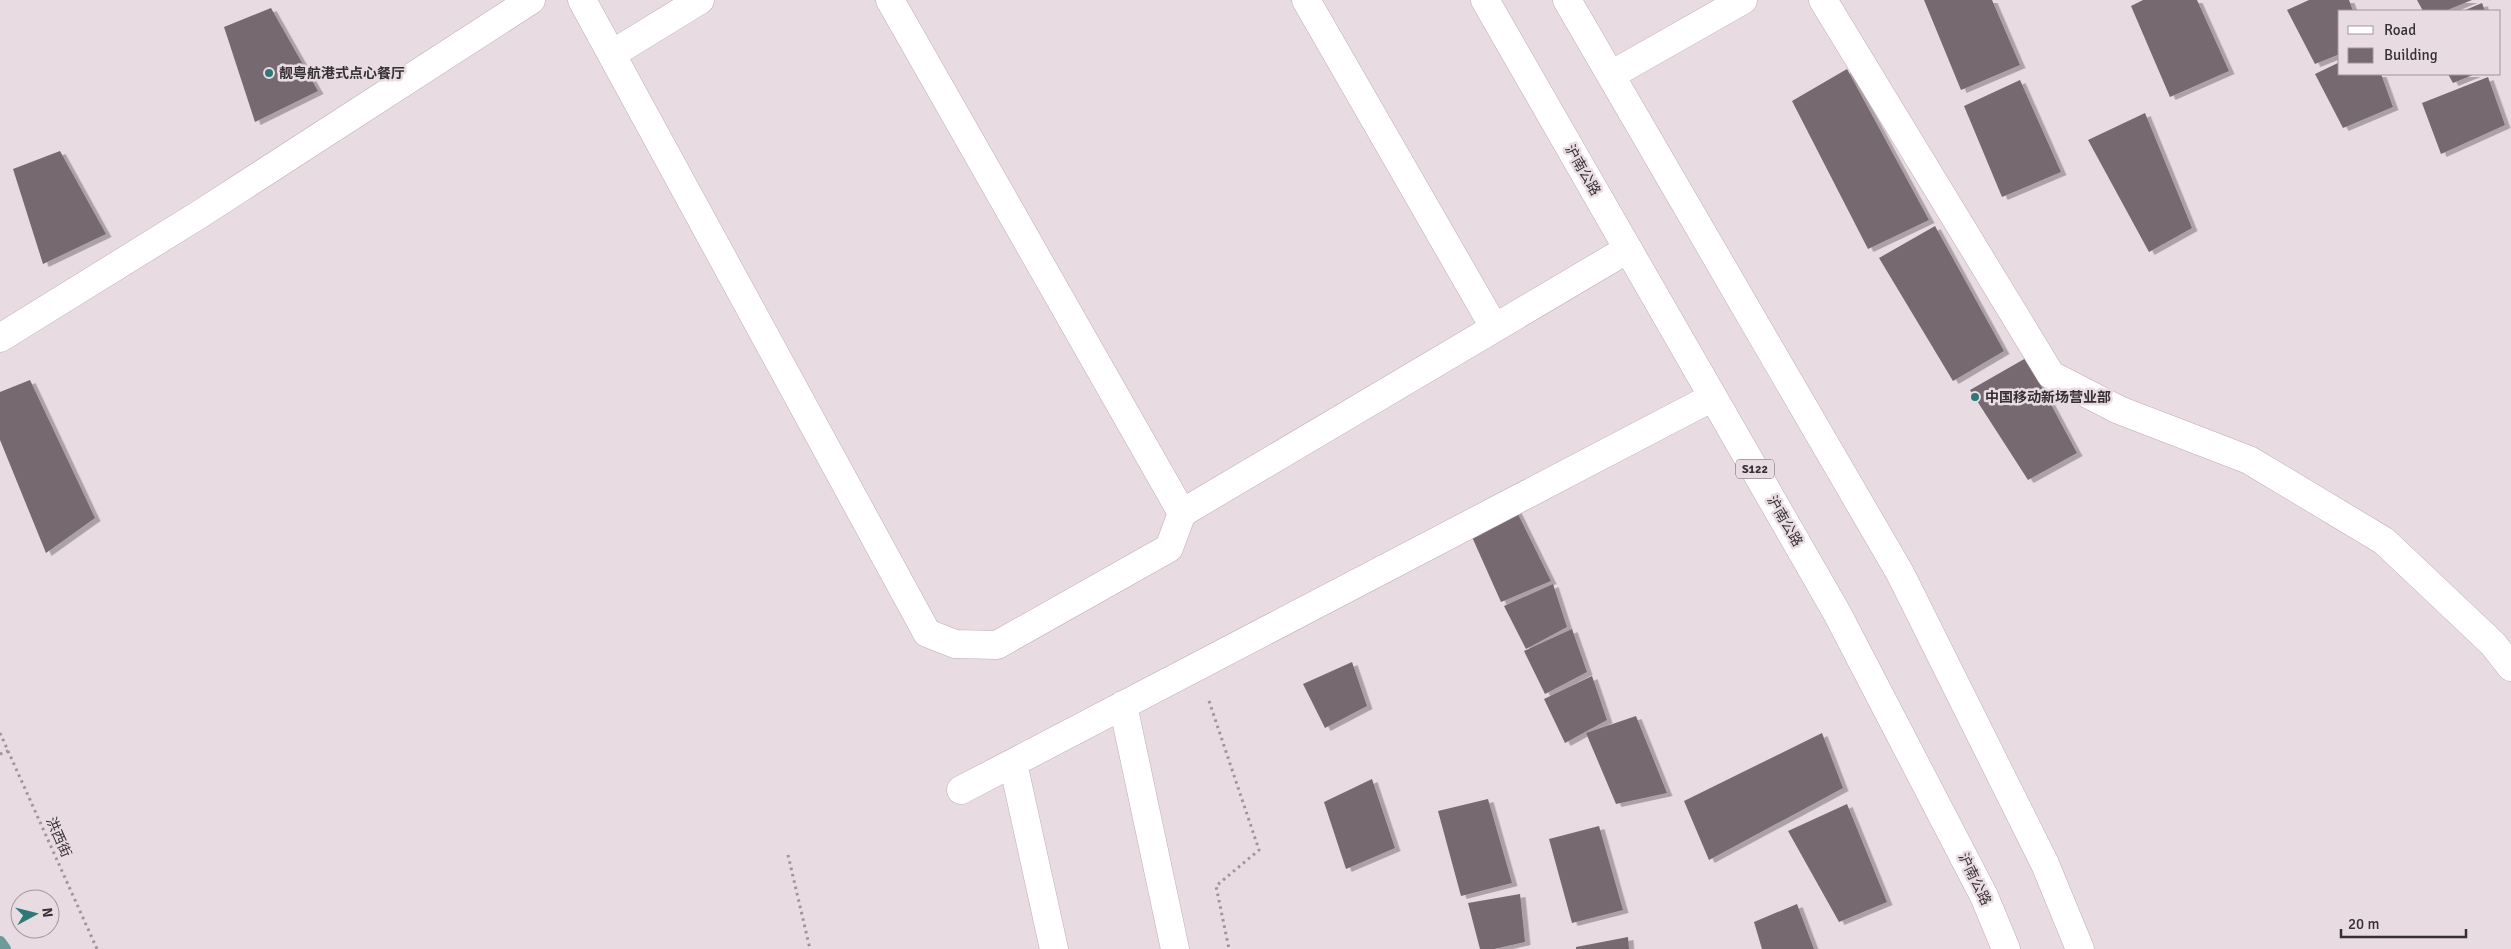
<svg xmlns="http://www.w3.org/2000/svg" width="2511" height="949" viewBox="0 0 2511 949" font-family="Signika,'Noto Sans SC',sans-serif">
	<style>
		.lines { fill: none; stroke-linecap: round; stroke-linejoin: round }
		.stream { stroke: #6b9b9b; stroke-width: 12 }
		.building { fill: #766970; filter: url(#shadow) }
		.minor-casing { stroke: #bcaeb5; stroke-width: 29 }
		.major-casing { stroke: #bcaeb5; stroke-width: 29 }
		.path { stroke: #9f949a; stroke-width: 3; stroke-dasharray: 2.5 4; stroke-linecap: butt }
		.minor { stroke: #fff; stroke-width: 28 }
		.major { stroke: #fff; stroke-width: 28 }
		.poi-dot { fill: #2e7879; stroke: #e9dbe2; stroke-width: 2 }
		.labels { text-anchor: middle; stroke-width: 5; stroke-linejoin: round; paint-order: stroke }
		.shield { fill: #e9dbe2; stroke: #6b6368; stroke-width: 1 }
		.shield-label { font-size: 12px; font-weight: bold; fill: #353033 }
		.poi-label { font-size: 14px; font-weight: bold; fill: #353033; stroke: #e9dbe2; text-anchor: start }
		.street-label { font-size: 14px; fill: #353033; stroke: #e9dbe2 }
	</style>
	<defs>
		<filter id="shadow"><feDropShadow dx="5.5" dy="3" stdDeviation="0" flood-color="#0004"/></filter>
	</defs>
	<rect width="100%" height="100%" fill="#e9dbe2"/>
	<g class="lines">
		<!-- stream -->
		<path class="stream" d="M0,942L5,949"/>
	</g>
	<!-- building -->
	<path class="building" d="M1924,0H1992L2020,65L1961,90Z
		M2143,0H2197L2229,71L2170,97L2131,6Z
		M2309,0H2349L2353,11H2340V54L2315,64L2287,10Z
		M2417,0H2472L2445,11H2423Z
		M2482,3L2485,11H2463Z
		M271,8L318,91L255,122L224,27Z
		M2340,62V74H2381L2393,107L2343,128L2315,74Z
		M1847,69L1929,220L1868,249L1792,101Z
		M2448,74H2475L2453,83Z
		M2488,77L2505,125L2441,154L2422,103Z
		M2020,80L2061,172L2002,197L1964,106Z
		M2145,113L2192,228L2149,252L2088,140Z
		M60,151L106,234L43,264L13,169Z
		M1935,226L2004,351L1953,381L1879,258Z
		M2026,358L2077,453L2028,480L1970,390Z
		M30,380L95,518L46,553L0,440V392Z
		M1515,508L1551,581L1501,602L1468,528Z
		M1553,584L1567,627L1526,649L1504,606Z
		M1572,629L1587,672L1545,694L1524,651Z
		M1352,662L1367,706L1325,728L1303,684Z
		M1592,676L1607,720L1565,743L1544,699Z
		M1636,716L1667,793L1616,804L1586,733Z
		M1822,733L1843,788L1709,860L1684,801Z
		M1372,779L1395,848L1346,869L1324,802Z
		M1488,799L1512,883L1461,896L1438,811Z
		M1847,804L1887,902L1839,922L1788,831Z
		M1599,826L1623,910L1572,923L1549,839Z
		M1520,894L1525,942L1494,949H1480L1468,903Z
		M1797,904L1814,949H1762L1754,922Z
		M1628,937L1629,949H1576V947Z"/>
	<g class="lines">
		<!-- minor casing -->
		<g class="minor-casing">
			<path id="minor" d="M582,0L927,633L955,644L997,645L1169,548L1182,513L1628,249
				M890,0L1182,513
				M1306,0L1494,327
				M1823,0L2051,375L2119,410L2249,460L2384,541L2493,644L2511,667
				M612,54L700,0
				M1611,75L1743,0
				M0,338L197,216L531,0
				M1123,705L1175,949
				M1013,763L1054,949
				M961,790L1713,397"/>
		</g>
		<!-- major casing -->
		<g class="major-casing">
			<path id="major" d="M1485,0L1837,613L1984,896L2006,949
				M1567,0L1900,573L2045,864L2080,949"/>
		</g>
		<!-- path -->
		<path class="path" d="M1209,701L1259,850L1216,886L1229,949
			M0,733L97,949
			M0,754L8,751
			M788,855L810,949"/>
		<!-- minor -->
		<use href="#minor" class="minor"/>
		<!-- major -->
		<use href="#major" class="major"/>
	</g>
	<!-- markers -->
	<g class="poi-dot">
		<circle cx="269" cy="73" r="5"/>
		<circle cx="1975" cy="397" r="5"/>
	</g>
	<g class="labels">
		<!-- shield labels -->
		<rect class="shield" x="1736" y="459.5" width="38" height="19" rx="4"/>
		<g class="shield-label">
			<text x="1755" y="473">S122</text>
		</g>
		<!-- poi labels -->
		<g class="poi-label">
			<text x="279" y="78">靓粤航港式点心餐厅</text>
			<text x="1985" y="402">中国移动新场营业部</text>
		</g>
		<!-- street labels -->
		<g class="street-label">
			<text transform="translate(1583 170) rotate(60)" y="5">沪南公路</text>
			<text transform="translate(1785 521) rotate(60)" y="5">沪南公路</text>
			<text transform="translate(59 837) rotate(66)" y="5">洪西街</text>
			<text transform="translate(1975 879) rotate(64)" y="5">沪南公路</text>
		</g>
	</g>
	<!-- legend -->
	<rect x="2338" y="10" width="162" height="65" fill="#e9dbe2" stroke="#a1979c"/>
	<rect x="2348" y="26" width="25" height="8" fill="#ffffff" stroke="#a1979c"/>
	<text x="2384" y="35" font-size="15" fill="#353033">Road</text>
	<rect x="2348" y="48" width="25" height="15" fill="#766970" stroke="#a1979c"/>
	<text x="2384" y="60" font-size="15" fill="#353033">Building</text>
	<!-- north arrow -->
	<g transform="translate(35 914) rotate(83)"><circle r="24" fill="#e9dbe2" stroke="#a1979c"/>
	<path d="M0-4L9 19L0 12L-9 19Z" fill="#2e7879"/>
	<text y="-8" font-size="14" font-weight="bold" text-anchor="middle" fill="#353033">N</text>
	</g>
	<!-- scale -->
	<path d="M2341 929v8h125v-8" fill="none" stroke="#353033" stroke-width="2.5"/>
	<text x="2348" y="929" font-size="15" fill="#353033" stroke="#e9dbe2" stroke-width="4" paint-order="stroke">20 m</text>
</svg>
